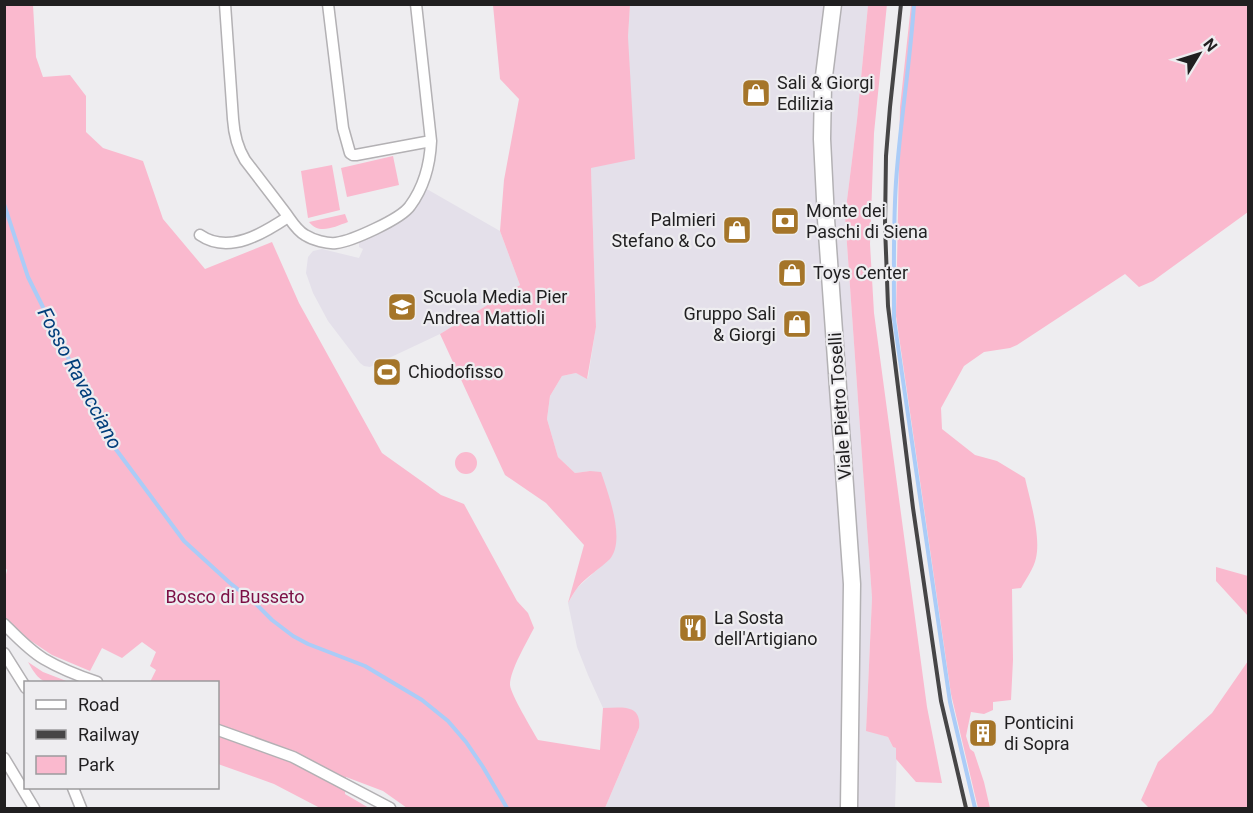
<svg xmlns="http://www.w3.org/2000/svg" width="1253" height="813" viewBox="0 0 1253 813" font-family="Roboto,sans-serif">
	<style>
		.built { fill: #e4e0ea }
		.green { fill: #fab9ce }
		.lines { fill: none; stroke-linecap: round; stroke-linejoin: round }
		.stream { stroke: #abccf7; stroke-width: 4 }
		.minor-casing { stroke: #b3b1b4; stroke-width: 13 }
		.primary-casing { stroke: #b3b1b4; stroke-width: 19 }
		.minor { stroke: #fff; stroke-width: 10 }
		.primary { stroke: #fff; stroke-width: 16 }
		.rail { stroke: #464546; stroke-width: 4 }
		.labels { text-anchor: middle; stroke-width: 4.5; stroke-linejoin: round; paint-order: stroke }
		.poi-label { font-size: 18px; fill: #201f20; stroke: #eeedf0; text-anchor: start }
		.street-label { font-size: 18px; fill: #201f20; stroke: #eeedf0 }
		.park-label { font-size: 18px; fill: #7c0f45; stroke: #eeedf0 }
		.water-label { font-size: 20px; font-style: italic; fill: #023e7b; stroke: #eeedf0 }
	</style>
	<rect width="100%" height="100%" fill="#eeedf0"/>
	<!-- built -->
	<path class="built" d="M630,5H868L857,120L845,216L872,598L866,730L888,737L893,747L897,748L895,808H605L639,728L630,709L603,708L588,675L577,647L568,603L577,588L609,559L590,471L575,473L558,457L547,419L550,396L562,376L576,373L588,378L596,326L591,168L628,37Z
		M425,188L500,231L520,285L440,334L370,367L364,366L360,363L328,321L313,293L306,273L308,257L313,251L322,249L359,258L363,249L359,247V242L404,219L412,213Z"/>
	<!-- green -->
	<path class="green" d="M887,4L874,133L870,244L874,313L927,707L942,783L916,782L896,759V748L893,747L888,737L866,731L872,598L845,216L857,120L868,5Z
		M5,5H33L36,57L43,77L70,75L86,96V132L103,148L143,161L163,219L205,269L272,242L299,303L382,453L441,495L464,504L517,601L528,613L534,628C527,642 510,670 510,685C511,695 532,729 538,740L600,750L603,708C620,708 642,703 639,728L605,808H407L383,791L346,777L345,794L369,808H320L274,784L218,764V682H150L156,670L150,666L156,652L142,642L122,658L102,648L90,671L52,655L28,639L5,617V579L7,570L5,567Z
		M493,5H630L628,37L635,159L591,168L596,327L587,379L576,373L562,376L550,396L547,419L558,457L575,473L590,471L601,472C608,493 626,540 610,559C600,569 587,576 578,587C574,592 571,598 568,603L584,545L546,503L505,475L440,334L520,285L500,231L504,180L519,99L500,79Z
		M911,5H1248V212L1153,281L1139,287L1125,274L1017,345L1010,348L984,352L964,366L941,408L942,429L975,455L997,461L1025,478C1030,500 1041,536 1036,558C1034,568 1026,579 1021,588L1012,589L1013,660L1011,700L993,702V710L984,714L971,712L966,736L970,749L974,752L984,782L990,808H978L951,694L896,316L900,107Z
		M393,156L399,185L347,197L341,168Z
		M332,165L340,210L308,218L301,171Z
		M345,214L348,222C334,227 319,235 309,222Z
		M455 463a11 11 0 1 1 22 0a11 11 0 1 1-22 0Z
		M1216,567L1248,576V616L1216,581Z
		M1248,661V808H1149L1141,800L1158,762L1212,713Z
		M28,662L43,672L69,682C44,683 41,685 28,662Z"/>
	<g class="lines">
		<!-- stream -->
		<path class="stream" d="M914,4C910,64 900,123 896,182C893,228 894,274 894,319L950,702L975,808
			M4,204L28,277L109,440L184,541L230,583L254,602L272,620L293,636L308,644L365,666L422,700L448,721L466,742L483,767L507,808"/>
		<!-- minor casing -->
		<g class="minor-casing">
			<path id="minor" d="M225,4L233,119C234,134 237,147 245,160C258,177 271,194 284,211C291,220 296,230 305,235C313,240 327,244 336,243C352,241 401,219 410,206C424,187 430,165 431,141L416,4
				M328,4L343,128L350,153L353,155H356L431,141
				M200,235C229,255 264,233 288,217
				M4,624C17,637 29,650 44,659C61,669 79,676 97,682
				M4,653L26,688
				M218,730L293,757L390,808
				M4,758L34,808
				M73,788L81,808"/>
		</g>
		<!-- primary casing -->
		<g class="primary-casing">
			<path id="primary" d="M833,4L823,84L822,139L826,219L852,584L849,808"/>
		</g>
		<!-- minor -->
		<use href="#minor" class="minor"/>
		<!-- primary -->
		<use href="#primary" class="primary"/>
		<!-- rail -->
		<path class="rail" d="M901,4L890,107L886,156L885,226L888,306L913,508L941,701L966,808"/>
	</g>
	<!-- icons -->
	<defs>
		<g id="shop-square" transform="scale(1.5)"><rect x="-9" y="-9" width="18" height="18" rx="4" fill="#a57529" stroke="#eeedf0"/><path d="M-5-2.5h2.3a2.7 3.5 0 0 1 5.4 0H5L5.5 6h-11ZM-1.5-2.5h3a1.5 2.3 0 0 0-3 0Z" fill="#fff"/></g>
		<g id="bank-square" transform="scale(1.5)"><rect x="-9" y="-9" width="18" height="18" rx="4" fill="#a57529" stroke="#eeedf0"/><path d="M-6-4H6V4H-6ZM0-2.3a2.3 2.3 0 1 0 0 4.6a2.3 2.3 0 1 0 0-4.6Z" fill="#fff"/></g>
		<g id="school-square" transform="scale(1.5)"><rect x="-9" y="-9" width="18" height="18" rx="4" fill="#a57529" stroke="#eeedf0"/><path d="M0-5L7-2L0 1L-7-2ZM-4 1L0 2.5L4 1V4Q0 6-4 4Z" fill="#fff"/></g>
		<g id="stadium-square" transform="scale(1.5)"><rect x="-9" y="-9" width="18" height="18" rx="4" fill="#a57529" stroke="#eeedf0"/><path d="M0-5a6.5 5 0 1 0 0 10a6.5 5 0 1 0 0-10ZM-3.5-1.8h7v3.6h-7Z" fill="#fff"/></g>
		<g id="restaurant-square" transform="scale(1.5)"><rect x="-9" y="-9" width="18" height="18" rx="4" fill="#a57529" stroke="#eeedf0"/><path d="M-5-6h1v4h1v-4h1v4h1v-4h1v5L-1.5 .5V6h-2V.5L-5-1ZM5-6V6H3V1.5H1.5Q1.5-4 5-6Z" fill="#fff"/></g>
		<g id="building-square" transform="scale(1.5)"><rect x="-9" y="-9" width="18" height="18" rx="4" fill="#a57529" stroke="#eeedf0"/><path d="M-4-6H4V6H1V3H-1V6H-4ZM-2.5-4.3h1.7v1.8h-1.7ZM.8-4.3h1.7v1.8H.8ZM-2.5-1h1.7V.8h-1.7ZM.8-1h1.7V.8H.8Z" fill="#fff"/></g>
	</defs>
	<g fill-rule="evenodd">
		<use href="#shop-square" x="756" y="93"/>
		<use href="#bank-square" x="785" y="221"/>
		<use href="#shop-square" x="737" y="230"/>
		<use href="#shop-square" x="792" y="273"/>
		<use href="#school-square" x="402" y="307"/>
		<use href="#shop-square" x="797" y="324"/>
		<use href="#stadium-square" x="387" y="372"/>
		<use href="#restaurant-square" x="693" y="628"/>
		<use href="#building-square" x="983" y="733"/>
	</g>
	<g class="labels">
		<!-- poi labels -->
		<g class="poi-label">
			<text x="777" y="89">Sali &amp; Giorgi<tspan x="777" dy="21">Edilizia</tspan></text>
			<text x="806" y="217">Monte dei<tspan x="806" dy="21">Paschi di Siena</tspan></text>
			<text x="716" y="226" text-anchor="end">Palmieri<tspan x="716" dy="21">Stefano &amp; Co</tspan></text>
			<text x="813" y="279">Toys Center</text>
			<text x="423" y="303">Scuola Media Pier<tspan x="423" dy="21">Andrea Mattioli</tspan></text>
			<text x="776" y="320" text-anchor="end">Gruppo Sali<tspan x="776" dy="21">&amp; Giorgi</tspan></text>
			<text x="408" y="378">Chiodofisso</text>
			<text x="714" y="624">La Sosta<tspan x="714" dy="21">dell'Artigiano</tspan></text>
			<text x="1004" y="729">Ponticini<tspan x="1004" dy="21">di Sopra</tspan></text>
		</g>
		<!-- street labels -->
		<g class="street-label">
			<text transform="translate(840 406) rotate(-94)" y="6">Viale Pietro Toselli</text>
		</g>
		<!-- park labels -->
		<g class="park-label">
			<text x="235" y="603">Bosco di Busseto</text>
		</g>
		<!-- water labels -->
		<g class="water-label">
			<text transform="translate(80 378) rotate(62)" y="7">Fosso Ravacciano</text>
		</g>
	</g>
	<!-- border -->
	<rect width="1253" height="813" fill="none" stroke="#201f20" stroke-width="12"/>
	<!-- legend -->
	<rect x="24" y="681" width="195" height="108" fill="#eeedf0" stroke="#9c9b9d" stroke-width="1.5"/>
	<rect x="36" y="700" width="30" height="9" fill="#ffffff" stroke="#9c9b9d" stroke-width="1.5"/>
	<text x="78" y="711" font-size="18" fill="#201f20">Road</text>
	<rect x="36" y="730" width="30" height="9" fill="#464546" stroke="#9c9b9d" stroke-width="1.5"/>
	<text x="78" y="741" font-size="18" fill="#201f20">Railway</text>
	<rect x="36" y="756" width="30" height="18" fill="#fab9ce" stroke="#9c9b9d" stroke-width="1.5"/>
	<text x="78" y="771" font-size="18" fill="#201f20">Park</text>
	<!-- north arrow -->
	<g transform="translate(1199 54) rotate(52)" stroke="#eeedf0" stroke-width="4.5" paint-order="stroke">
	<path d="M0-4.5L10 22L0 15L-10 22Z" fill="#201f20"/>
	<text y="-9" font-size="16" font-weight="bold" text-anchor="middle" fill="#201f20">N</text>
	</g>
</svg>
